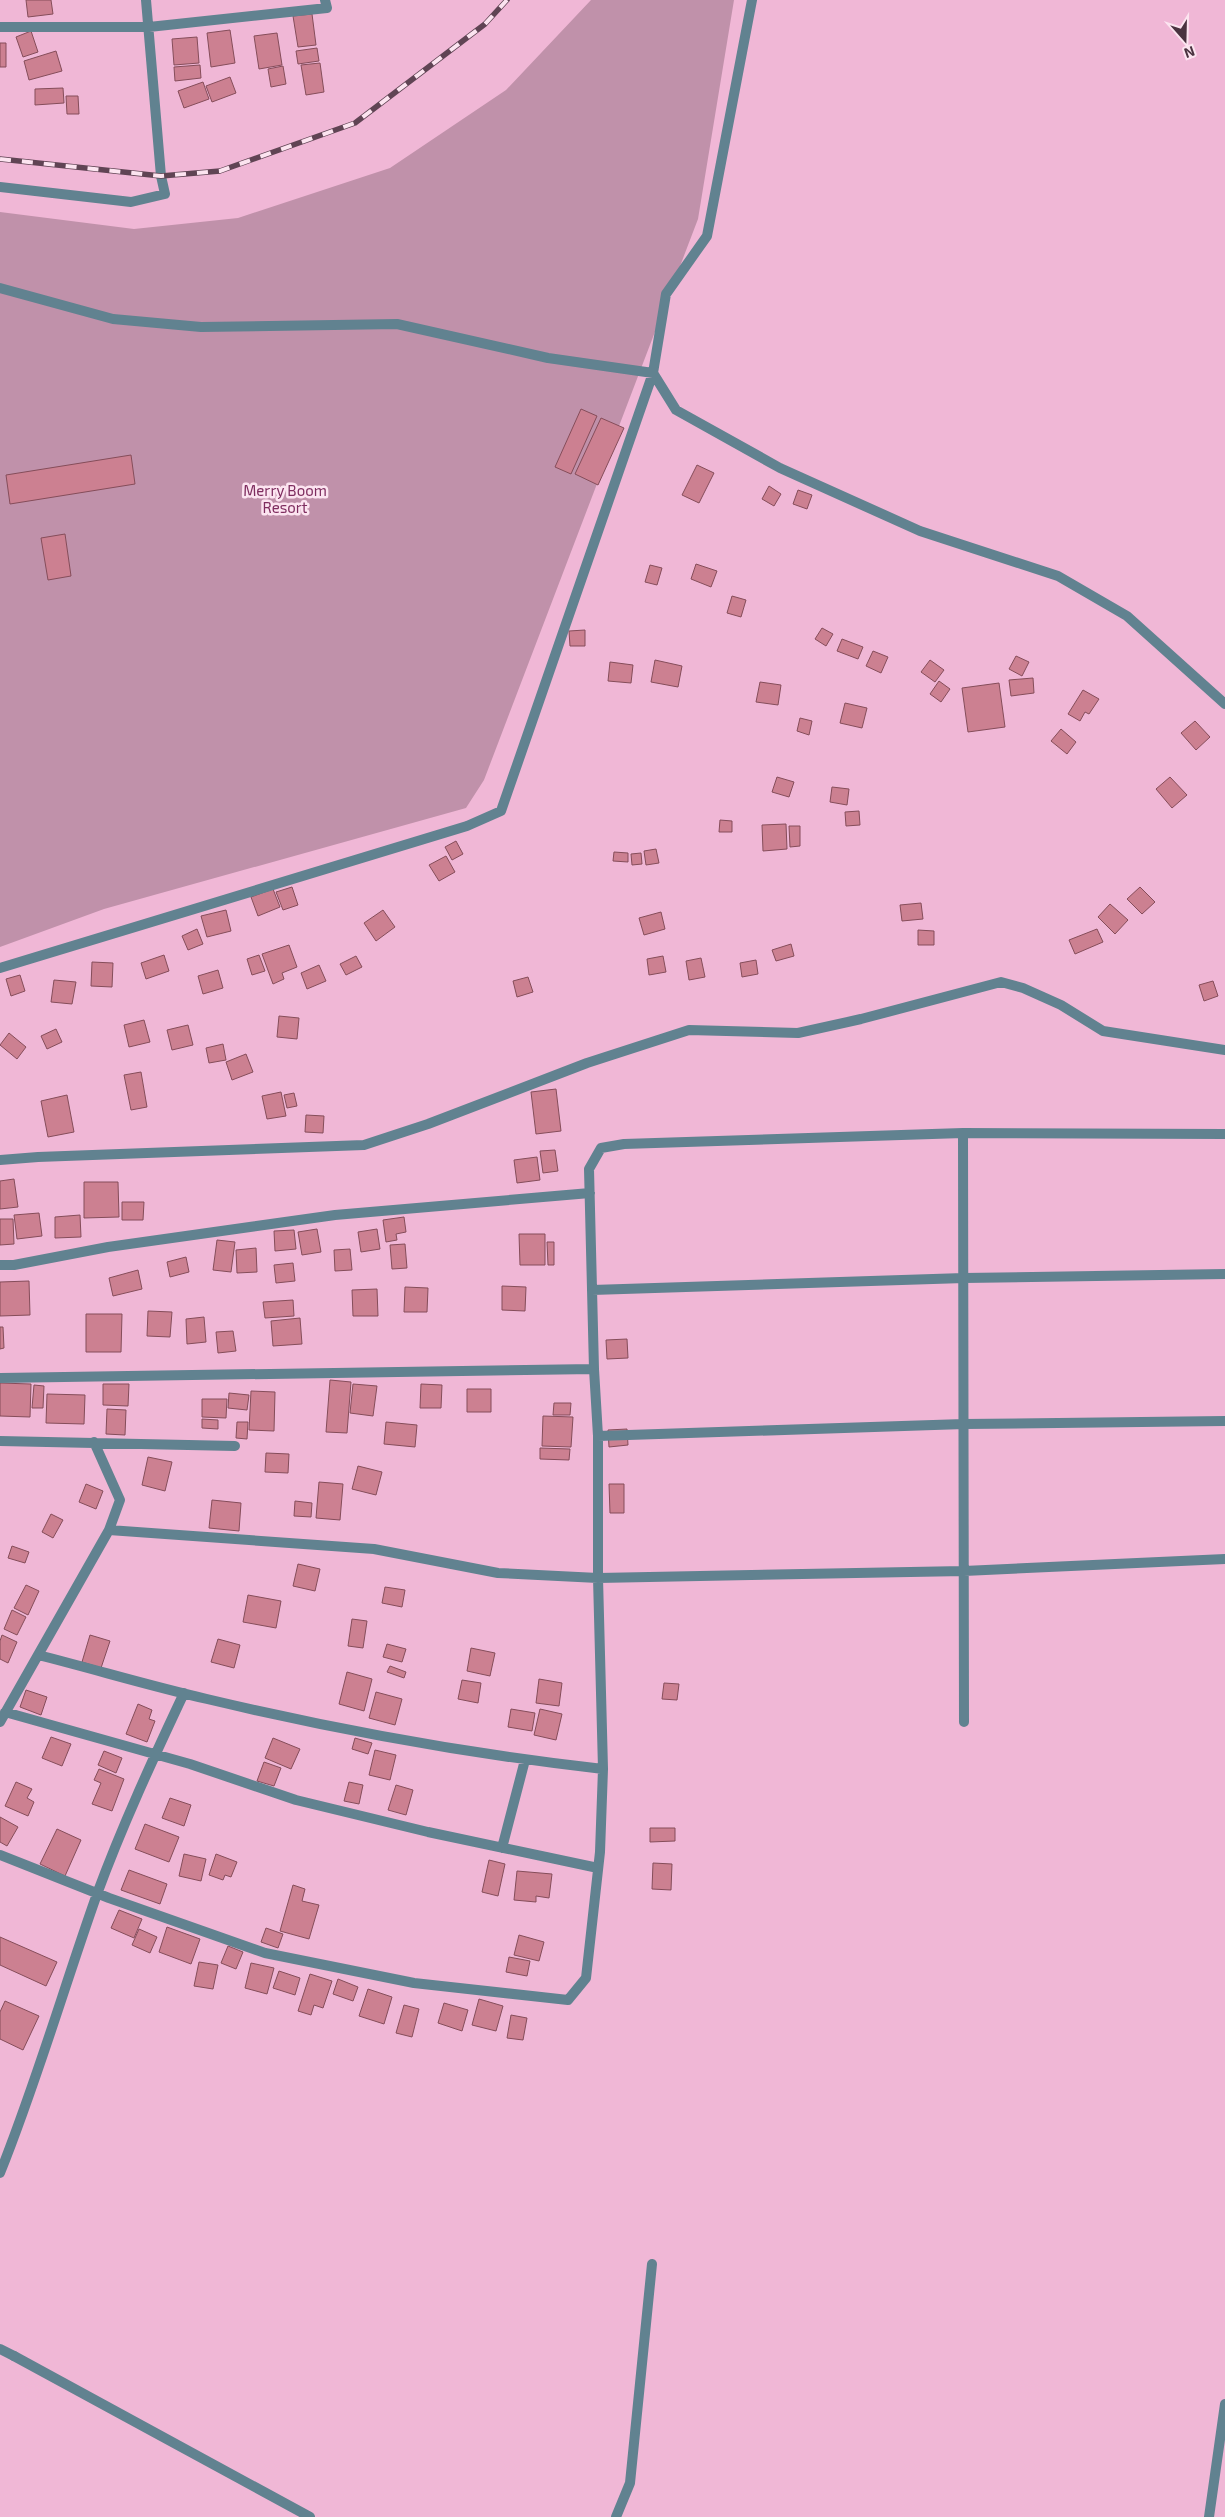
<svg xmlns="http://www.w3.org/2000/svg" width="1225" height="2517" viewBox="0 0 1225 2517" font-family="'Exo 2',sans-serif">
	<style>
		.green { fill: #c091aa }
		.building { fill: #cc8091; stroke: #854d5a }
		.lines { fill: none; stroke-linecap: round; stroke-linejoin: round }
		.lane { stroke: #618290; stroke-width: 10 }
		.street { stroke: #618290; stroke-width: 10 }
		.rail-casing { stroke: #604454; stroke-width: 5.5 }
		.rail { stroke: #fce4f0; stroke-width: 4; stroke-dasharray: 11; stroke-linecap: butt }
		.labels { text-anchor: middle; stroke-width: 5; stroke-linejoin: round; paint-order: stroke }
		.park-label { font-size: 15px; fill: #7e2d5f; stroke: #fce4f0 }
	</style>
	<rect width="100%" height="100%" fill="#f0b7d6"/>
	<!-- green -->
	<path class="green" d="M591,0H734L698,219L484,780L466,808L104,909L0,947V212L134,229L238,218L390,168L506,90Z"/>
	<!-- building -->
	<path class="building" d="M26,0H51L53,14L28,17Z
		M312,14L316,45L298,47L293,16Z
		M230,30L235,63L211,67L207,33Z
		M31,31L38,52L23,57L16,37Z
		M277,33L282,65L259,69L254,36Z
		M197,37L199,63L174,65L172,39Z
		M0,43H6V67H0Z
		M317,48L319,61L298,64L296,51Z
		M56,51L62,71L29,80L24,61Z
		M320,63L324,92L306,95L301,65Z
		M200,65L201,78L175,81L174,67Z
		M283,66L286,84L271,87L268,69Z
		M230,77L236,93L212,102L206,86Z
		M203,82L209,99L184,108L178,91Z
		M63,88L64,103L35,105V89Z
		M66,96H78L79,114H67Z
		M581,409L597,416L571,474L555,467Z
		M601,418L624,428L598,485L575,474Z
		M131,455L135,484L10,504L6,475Z
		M697,465L714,473L699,503L682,495Z
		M769,486L781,494L774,506L762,499Z
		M798,490L812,495L807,509L793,504Z
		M65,534L71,576L48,580L41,538Z
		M696,564L717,571L711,587L691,579Z
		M650,565L662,568L657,585L645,582Z
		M732,596L746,600L741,617L727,613Z
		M822,628L833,634L826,646L815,639Z
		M585,630V646H570L569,631Z
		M842,639L863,647L858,659L837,651Z
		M873,651L888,657L881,673L866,666Z
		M1016,656L1029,662L1022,676L1009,669Z
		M655,660L682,666L678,687L651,682Z
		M930,660L944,670L935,682L921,672Z
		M610,662L633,665L631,683L608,681Z
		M1033,678L1034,693L1011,696L1009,680Z
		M939,681L950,689L941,702L930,694Z
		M760,682L781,685L778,705L756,702Z
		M999,683L1005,727L968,732L962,688Z
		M1083,690L1099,699L1089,714L1085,712L1080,721L1068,714Z
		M845,703L867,708L862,728L840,723Z
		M800,718L812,721L809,735L797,731Z
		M1195,721L1210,737L1196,750L1181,733Z
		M1061,729L1076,742L1067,754L1051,741Z
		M777,777L794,782L789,797L772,792Z
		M1170,777L1187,795L1172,808L1156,789Z
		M832,787L849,789L847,805L830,802Z
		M859,811L860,825L846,826L845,812Z
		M720,820L732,821V832H719Z
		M786,824L787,849L763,851L762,825Z
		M789,826H800V846L790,847Z
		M456,841L463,854L452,860L445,847Z
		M656,849L659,863L646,865L644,851Z
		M614,852L628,853V862L613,861Z
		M641,853L642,864L632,865L631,854Z
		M446,856L455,872L439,881L429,865Z
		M292,887L298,905L283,910L276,892Z
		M1140,887L1155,902L1142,914L1127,899Z
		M273,889L280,907L258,916L251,897Z
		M921,903L923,919L902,921L900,905Z
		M1110,904L1128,920L1115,934L1098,917Z
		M226,910L231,931L207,937L201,916Z
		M383,910L395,927L376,941L364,923Z
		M661,912L665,929L644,935L639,918Z
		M197,929L203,944L188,950L182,936Z
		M1097,929L1103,942L1075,954L1069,940Z
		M918,930L934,931V945H918Z
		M791,944L794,956L776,961L772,950Z
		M289,945L297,967L282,973L284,979L273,984L262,954Z
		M164,955L169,971L146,979L141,963Z
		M259,955L265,971L252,975L247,959Z
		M356,956L362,967L346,975L340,964Z
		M663,956L666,972L649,975L647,959Z
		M701,958L705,977L689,980L686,961Z
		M756,960L758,974L742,977L740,963Z
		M92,962L113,963L112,987L91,986Z
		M319,965L326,981L307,989L301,973Z
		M218,970L223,988L203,994L198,976Z
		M20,975L25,991L11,996L6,979Z
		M528,977L533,992L517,997L513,981Z
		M54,980L76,982L72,1004L51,1002Z
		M1213,981L1218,996L1204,1001L1199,985Z
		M279,1016L299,1018L297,1039L277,1037Z
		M144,1020L150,1042L129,1047L124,1025Z
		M188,1025L193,1045L172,1050L167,1030Z
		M56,1029L62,1042L47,1049L41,1036Z
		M9,1033L26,1047L17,1059L0,1045Z
		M223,1044L226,1060L209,1063L206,1048Z
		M246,1054L253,1072L232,1080L226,1062Z
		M141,1072L147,1107L131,1110L124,1075Z
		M556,1089L561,1131L536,1134L531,1092Z
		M281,1092L286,1116L267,1119L262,1096Z
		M294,1093L297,1106L287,1108L284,1095Z
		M67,1095L74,1132L48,1137L41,1101Z
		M306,1115L324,1116L323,1133L305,1132Z
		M555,1150L558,1171L543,1173L540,1151Z
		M537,1157L540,1180L517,1183L514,1160Z
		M14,1179L18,1207L0,1209V1181Z
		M84,1182H118L119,1217L84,1218Z
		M122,1202H144L143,1220H122Z
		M39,1213L42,1236L17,1239L14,1215Z
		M80,1215L81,1237L55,1238V1217Z
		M404,1217L406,1232L396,1234L397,1240L386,1242L383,1220Z
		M0,1219H13L14,1244L0,1245Z
		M317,1229L321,1252L302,1255L298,1232Z
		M377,1229L380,1249L361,1252L358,1232Z
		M294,1230L296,1249L275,1251L274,1231Z
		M519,1234H545V1265H520Z
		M217,1240L235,1242L231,1272L213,1270Z
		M547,1242H554V1265H548Z
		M405,1244L407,1268L392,1269L390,1245Z
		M256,1248L257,1272L237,1273L236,1250Z
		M350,1249L352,1270L335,1271L334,1250Z
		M186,1257L189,1272L170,1277L167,1262Z
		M293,1263L295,1281L276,1283L274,1265Z
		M138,1270L142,1289L113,1296L109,1278Z
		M29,1281L30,1315L0,1316V1282Z
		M502,1286L526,1287L525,1311L502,1310Z
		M405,1287L428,1288L427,1312H404Z
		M377,1289L378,1316H353L352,1290Z
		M293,1300L294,1316L265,1318L263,1302Z
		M148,1311L172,1312L170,1337L147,1336Z
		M86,1314H122L121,1352H86Z
		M204,1317L206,1342L187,1344L186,1319Z
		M300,1318L302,1344L273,1346L271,1321Z
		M0,1327H3L4,1348L0,1349Z
		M233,1331L236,1351L218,1353L216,1332Z
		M627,1339L628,1358L607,1359L606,1340Z
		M330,1380L351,1382L347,1433L326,1432Z
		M0,1383L31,1384L30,1417L0,1416Z
		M103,1384H129L128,1406L103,1405Z
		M353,1384L377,1386L373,1416L350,1413Z
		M421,1384L442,1385L441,1408H420Z
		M34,1385L44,1386L43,1408H32Z
		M467,1389H491V1412H467Z
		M251,1391L275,1392L274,1431L249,1430Z
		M229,1393L249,1395L247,1410L228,1408Z
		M47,1394L85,1395L84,1424L46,1423Z
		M202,1399H227L226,1418L202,1417Z
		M554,1403H571L570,1415H553Z
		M107,1409L126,1410L125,1435L106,1434Z
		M543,1416L573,1417L571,1447L542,1446Z
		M202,1419L218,1420V1429L202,1428Z
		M237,1422H248L247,1439L236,1438Z
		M386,1422L417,1425L415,1447L384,1444Z
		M627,1429L628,1445L609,1447L608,1430Z
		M540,1448L570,1449L569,1460L540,1459Z
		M266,1453L289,1454L288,1473L265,1472Z
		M148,1457L172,1462L165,1491L142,1485Z
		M358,1466L382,1472L376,1495L352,1489Z
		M319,1482L343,1484L340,1520L316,1518Z
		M86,1484L103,1491L96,1509L79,1502Z
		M609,1484H624V1513H610Z
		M212,1500L241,1503L239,1531L209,1528Z
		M295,1501L312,1503L311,1517L294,1516Z
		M51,1514L63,1520L53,1538L42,1532Z
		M12,1546L29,1552L25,1563L8,1558Z
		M298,1564L320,1569L315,1591L293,1586Z
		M26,1585L39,1591L28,1615L14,1608Z
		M385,1587L405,1590L402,1607L382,1603Z
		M248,1595L281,1601L276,1628L243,1622Z
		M12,1610L26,1617L17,1635L4,1629Z
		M352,1619L367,1621L363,1648L348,1646Z
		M2,1635L17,1642L8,1663L0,1659V1641Z
		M90,1635L110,1641L101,1668L82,1662Z
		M218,1639L240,1645L234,1668L211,1662Z
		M387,1644L406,1649L402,1662L383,1657Z
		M471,1648L495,1653L490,1676L467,1671Z
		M390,1666L406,1672L404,1678L387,1672Z
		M347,1672L372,1679L364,1711L339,1704Z
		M539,1679L562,1683L559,1706L536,1703Z
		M462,1680L481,1683L478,1703L458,1699Z
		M664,1683L679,1684L677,1700L662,1699Z
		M26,1690L47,1697L41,1715L20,1707Z
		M376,1692L402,1699L395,1725L369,1718Z
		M138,1704L152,1710L149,1719L155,1721L147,1742L126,1734Z
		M511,1709L535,1713L532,1731L508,1727Z
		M540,1709L562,1714L556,1740L534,1735Z
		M51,1737L71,1744L62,1766L42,1758Z
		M273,1738L300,1749L291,1769L265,1758Z
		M355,1738L372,1743L368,1754L352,1749Z
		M375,1750L396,1755L390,1780L369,1775Z
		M104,1751L122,1758L116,1773L98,1765Z
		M264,1762L281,1768L274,1786L257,1781Z
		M99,1769L124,1779L112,1811L92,1804L101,1783L94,1780Z
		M16,1782L32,1789L27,1798L34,1802L28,1816L5,1806Z
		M349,1782L363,1785L359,1804L344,1801Z
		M396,1785L413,1790L406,1815L388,1810Z
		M170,1798L191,1805L184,1826L162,1818Z
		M0,1817L18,1827L7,1846L0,1842Z
		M145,1824L179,1837L169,1862L135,1849Z
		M650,1828H675V1841L650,1842Z
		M57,1829L81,1840L65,1876L40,1864Z
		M184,1854L206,1859L201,1881L179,1876Z
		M216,1854L237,1862L231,1877L225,1875L223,1880L209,1875Z
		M489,1860L505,1864L498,1896L482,1892Z
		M653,1863L672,1864L671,1890L652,1889Z
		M129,1870L167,1884L160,1904L121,1890Z
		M517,1871L552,1874L549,1898L536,1896V1902L514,1900Z
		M293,1885L305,1889L302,1901L319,1905L309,1939L280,1931Z
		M119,1910L142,1919L134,1938L111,1928Z
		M167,1927L200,1939L191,1964L159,1952Z
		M266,1928L283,1934L278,1948L261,1942Z
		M139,1929L157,1937L150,1953L132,1945Z
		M519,1935L544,1942L539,1961L514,1955Z
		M0,1937L57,1962L46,1986L0,1965Z
		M228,1946L243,1952L236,1969L221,1963Z
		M509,1957L530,1961L527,1976L506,1972Z
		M199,1962L218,1965L213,1989L194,1986Z
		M251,1963L274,1968L267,1994L245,1988Z
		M279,1971L300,1978L295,1995L273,1988Z
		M310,1974L332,1981L323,2008L314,2005L311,2015L298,2011Z
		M338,1979L358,1987L353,2001L333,1994Z
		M368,1989L392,1997L384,2024L359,2016Z
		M479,1999L503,2006L496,2031L472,2025Z
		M5,2001L39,2016L23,2050L0,2039V2012Z
		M444,2003L468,2010L462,2031L438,2023Z
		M404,2005L419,2009L412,2037L396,2033Z
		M511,2015L527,2018L523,2040L507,2038Z"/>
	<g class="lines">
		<!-- lane -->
		<path class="lane" d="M14,2356L310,2517
			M616,2517L630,2483L652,2264"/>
		<!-- street -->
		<path class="street" d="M752,0L707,236L666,294L653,373L676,410L780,468L920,531L1058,576L1127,616L1225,704
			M0,27H149L327,8L325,0
			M0,187L131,202L165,194L161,176L146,0
			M0,288L113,319L201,327L397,324L548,358L653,373L501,811L467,826L0,968
			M963,1133L964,1722
			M0,1160L38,1157L364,1145L428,1124L587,1063L689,1030L798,1033L861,1019L1001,982L1023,988L1061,1005L1103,1031L1225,1050
			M0,1265H14L108,1247L335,1215L590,1193
			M592,1290L964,1278L1225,1274
			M0,1378L594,1369
			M598,1436L964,1424L1225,1421
			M0,1441L235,1446
			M94,1442L120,1500L109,1530
			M38,1655C94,1669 150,1686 207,1699C338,1730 469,1754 603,1769
			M5,1712L190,1764L296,1800L428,1832L598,1868
			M0,1722L109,1530L374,1549L498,1573L598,1578L964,1571L1225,1559
			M502,1848L525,1760
			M0,1855L109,1898L265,1953L414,1983L568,2000L586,1978L600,1852L603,1769L598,1578V1436L594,1369L589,1169L601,1148L624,1144L963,1133L1225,1134
			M0,2173C37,2081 64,1987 97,1894C122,1826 153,1759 184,1693
			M0,2349L14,2356
			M1209,2517L1225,2404"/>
		<!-- rail casing -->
		<g class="rail-casing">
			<path id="rail" d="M0,159L161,176L220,171L355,123L485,24L507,0"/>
		</g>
		<!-- rail -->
		<use href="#rail" class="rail"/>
	</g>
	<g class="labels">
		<!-- park labels -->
		<g class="park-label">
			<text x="285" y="496">Merry Boom<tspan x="285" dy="17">Resort</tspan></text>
		</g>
	</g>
	<!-- north arrow -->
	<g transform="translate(1185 40) rotate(160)" stroke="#fce4f0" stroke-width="4" paint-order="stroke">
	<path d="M0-4L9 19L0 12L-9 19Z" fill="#4a3340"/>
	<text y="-8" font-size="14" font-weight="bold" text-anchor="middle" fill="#4a3340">N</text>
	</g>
</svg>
